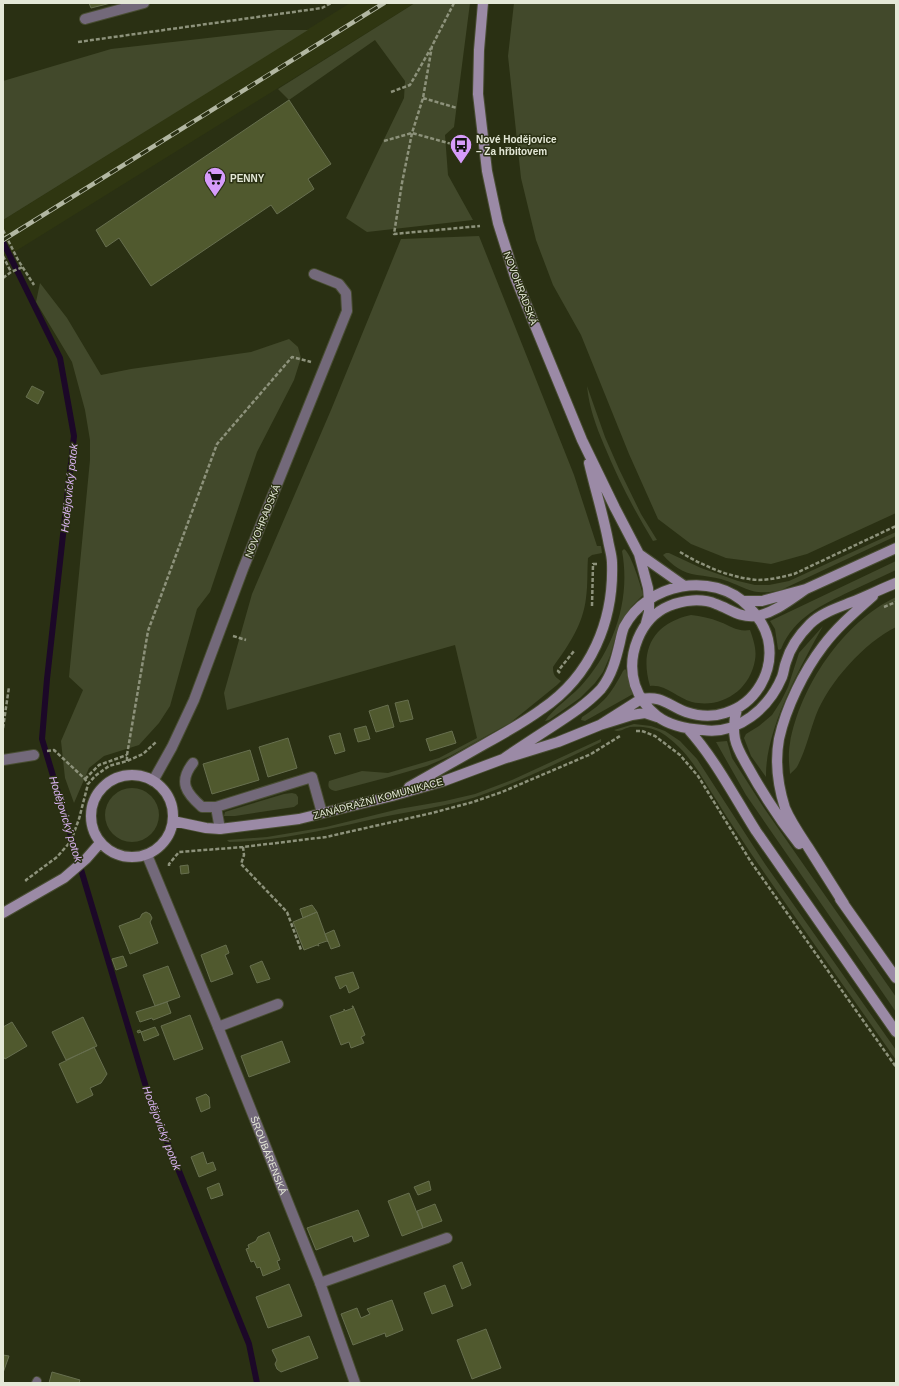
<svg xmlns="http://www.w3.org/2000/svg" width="899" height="1386" viewBox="0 0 899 1386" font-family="Helvetica,sans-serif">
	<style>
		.built { fill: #2f3611 }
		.green { fill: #42492b }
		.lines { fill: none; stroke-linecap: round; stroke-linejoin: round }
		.stream { stroke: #1c0828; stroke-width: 6 }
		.building { fill: #50592e; stroke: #676f4f }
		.lane-casing { stroke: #484d32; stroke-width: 10 }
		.street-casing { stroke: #484d32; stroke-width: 12 }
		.secondary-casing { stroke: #484d32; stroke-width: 12 }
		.path { stroke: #8d927b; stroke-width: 2.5; stroke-dasharray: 4 2; stroke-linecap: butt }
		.lane { stroke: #73697a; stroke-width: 8 }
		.street { stroke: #73697a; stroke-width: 10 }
		.secondary { stroke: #9b8aa6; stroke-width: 10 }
		.rail-casing { stroke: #b2b7a2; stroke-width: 4.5 }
		.rail { stroke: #2a3013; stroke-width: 3; stroke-dasharray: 9; stroke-linecap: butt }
		.labels { text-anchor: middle; stroke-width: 3; stroke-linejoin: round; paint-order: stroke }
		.poi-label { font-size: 10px; font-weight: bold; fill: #e4e8d7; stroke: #2a3013; text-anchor: start }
		.street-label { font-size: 10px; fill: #e4e8d7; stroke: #2a3013 }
		.water-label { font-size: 11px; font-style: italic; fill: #dbb4f4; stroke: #2a3013 }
	</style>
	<rect width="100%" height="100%" fill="#2a3013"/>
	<!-- built -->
	<path class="built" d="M350,3H415L3,259V220Z"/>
	<!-- green -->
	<path class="green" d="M415,3H470L454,127L445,135L448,175L473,220L367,232L346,218L404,98L405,81L375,40L289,100L278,89Z
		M514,3H896V513L807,554L771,564L726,558L691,544L658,519L629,454L581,335L553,285L536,240L521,178L508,56Z
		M277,30H308L3,220V81L111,49Z
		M479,236L574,475L597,546H601L602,553L592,555L588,558C587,571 588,585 586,598C583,625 568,646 553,667C553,675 555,677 561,681L557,685L510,723L450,756L427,766L389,777L336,791C330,790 327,788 329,781L362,771L388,773L439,758L477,738L455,645L227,710L224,693L252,594L331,410L401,239Z
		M40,283L67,318L101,375L131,369L251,352L289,339L298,347L301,358L294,380L257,452L210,592L197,609L170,706L159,723L139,745L104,756L89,768L74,803L65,778L61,741L83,690L69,677L90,460V440L85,410L72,362L36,302Z
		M587,386L605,437L619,469L641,514L657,540L653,541C634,510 618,479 604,445C596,426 589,407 587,386Z
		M896,532V536L781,590C752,597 747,587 721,579C713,577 705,576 697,575C682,573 672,565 663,555L666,553H669L701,568L738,581L755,585H769L789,581Z
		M624,549C631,553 641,586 643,595L631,607L618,628L610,656L603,672L595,683L580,698L549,720L545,721C553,709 569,698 580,687C614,650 631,600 622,551Z
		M896,561V570C881,577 866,584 851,591C822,605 794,617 781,649L779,650L778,649L775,629L770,621Z
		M896,597V627C864,643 829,682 816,715C810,731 806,749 798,765C797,768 793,771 790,774C789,763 788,754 790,743C800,687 843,622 896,597Z
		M691,615C701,616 710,618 720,622C731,626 737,632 750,630C753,639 757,649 755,660C750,690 722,709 692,702C677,698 666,684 650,686C639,649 654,623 691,615Z
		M823,626C800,667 765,730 766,777L751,756L744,738L746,734L759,726L772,715L781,701L788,687L799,653Z
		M625,669L626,670L629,682L633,694L585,721L581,720L582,717C604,703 611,694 623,671Z
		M634,724L651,726L665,731L680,741L697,759L765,864L896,1050V1060C847,990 798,922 750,852C739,835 727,818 717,801C700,775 688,749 660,732C651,727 640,726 630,727C625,728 619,733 614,730Z
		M601,739V742C560,762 519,782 476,797C444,807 410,811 378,818C329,829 280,841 229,842L227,840L267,837L326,827L399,809L445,801L475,794L512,780Z
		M727,741L732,758L764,808L896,997V1012L746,795L716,742Z
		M105 815a27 27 0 1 1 54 0a27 27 0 1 1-54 0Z
		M292,793L296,794L298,797V804L294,807L235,816H224L225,812L228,811L284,794Z"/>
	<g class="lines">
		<!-- stream -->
		<path class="stream" d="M3,242L60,358L74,436L47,679L42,739L149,1097L249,1344L257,1383"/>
	</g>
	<!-- building -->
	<path class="building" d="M89,3H111L91,8Z
		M289,100L331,164L308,179L314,189L277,214L271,205L151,286L119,238L106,247L96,230Z
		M32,386L44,392L38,404L26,397Z
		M408,700L413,719L400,722L395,703Z
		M388,705L394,727L376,732L369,711Z
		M366,726L370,739L358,742L354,729Z
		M452,731L456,743L430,751L426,739Z
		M340,733L345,751L335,754L329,736Z
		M288,738L297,768L268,777L259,747Z
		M250,750L259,780L212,794L203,764Z
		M188,865L189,873L181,874L180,866Z
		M312,905L317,912L303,918L300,909Z
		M146,912L150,914L152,918L150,922L158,943L130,954L119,926L140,918L142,914Z
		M317,912L328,942L327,941L318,944L319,946L317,945L304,950L293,922Z
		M334,930L340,946L331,949L325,934Z
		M226,945L229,953L225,955L233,974L211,982L201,955Z
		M123,956L127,966L116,970L112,959Z
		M262,961L270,979L257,983L250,966Z
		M168,966L180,997L155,1006L143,975Z
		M353,972L359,988L349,993L346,985L340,989L335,977Z
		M167,1002L171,1013L153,1020L152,1018L140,1022L136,1012Z
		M352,1006H353L365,1035L361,1037L364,1043L351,1048L349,1042L341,1045L330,1016L344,1011V1009L345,1011L353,1008Z
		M190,1015L203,1049L174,1060L161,1026Z
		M83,1017L97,1046L66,1060L52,1032Z
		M12,1022L27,1046L5,1059L3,1056V1027Z
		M155,1027L159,1035L144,1041L141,1032L138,1033L137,1031L140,1030L141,1032Z
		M282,1041L290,1062L249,1077L241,1056Z
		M94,1047L107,1074L101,1083L90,1088L93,1095L77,1103L59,1064Z
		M206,1094L209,1097L210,1108L201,1112L196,1098Z
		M203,1152L207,1164L213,1162L216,1170L199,1177L191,1157Z
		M429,1181L431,1190L418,1195L414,1187Z
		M219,1183L223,1195L211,1199L207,1188Z
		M409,1193L423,1228L402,1236L388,1201Z
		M435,1204L442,1221L423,1228L417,1211Z
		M358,1210L369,1236L354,1242L352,1236L316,1250L307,1228Z
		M269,1232L280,1260L277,1261L280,1269L263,1276L260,1267L257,1268L254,1261L251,1262L246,1249L249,1248L248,1245L256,1241L258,1237Z
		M462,1262L471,1285L462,1289L453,1266Z
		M289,1284L302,1316L268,1328L256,1297Z
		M445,1285L453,1306L432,1314L424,1293Z
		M392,1300L403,1330L386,1337L385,1333L353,1345L341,1314L357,1308L361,1318L370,1314L367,1309Z
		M486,1329L501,1368L472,1379L457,1340Z
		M309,1336L318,1358L281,1372L277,1369L275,1364L277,1360L272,1350Z
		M3,1355L9,1356L3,1373Z
		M52,1372L80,1380L79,1383H49Z"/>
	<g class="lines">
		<!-- lane casing -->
		<g class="lane-casing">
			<path id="lane" d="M36,1383L37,1381"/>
		</g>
		<!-- street casing -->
		<g class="street-casing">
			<g id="street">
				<path d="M85,19L144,3"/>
				<path d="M3,760L34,755"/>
				<path d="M193,763C178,782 186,793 202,807H216L312,777L322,813"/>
				<path d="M153,781L172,747L194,700L243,569L347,311L346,293L339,284L314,274"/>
				<path d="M216,807L220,829"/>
				<path id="s1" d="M147,855L218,1027L320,1283L355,1383"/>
				<path d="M218,1027L278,1004"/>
				<path d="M320,1283L447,1238"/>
			</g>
		</g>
		<!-- secondary casing -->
		<g class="secondary-casing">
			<path id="secondary" d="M483,3L479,50L478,94L487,171L498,223L515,277L582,440L615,508L639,554L648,588L649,600V612L646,623
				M639,554L683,585
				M806,589C790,600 774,613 756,616C740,618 730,609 716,604C702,598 683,600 669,606C640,618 626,656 635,685C639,697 647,708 657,716C670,726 688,729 703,730C738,735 769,708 782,677C784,672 784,667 786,662C790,648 799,635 810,624C821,613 837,608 852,602C867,596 881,589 896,583
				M743,601H762L806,589L896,548
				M737,709C734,719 733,729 735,739C737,749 743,758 748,767C763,794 780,820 799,844
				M688,729C715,759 734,796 756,831L896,1032
				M503,759C519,748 536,737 553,726C570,715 587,704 601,689C612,675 616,659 620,642C621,637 622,632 624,627C647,583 713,570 748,606C758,616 765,626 768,639C775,671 756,704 725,713C713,717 698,716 686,712C669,706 662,695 641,699L600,725
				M91 816a41 41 0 1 1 82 0a41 41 0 1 1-82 0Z
				M409,787C434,773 458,759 483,745C503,734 523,723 542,709C591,676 614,621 612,563C612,555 609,547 608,540C603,514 595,489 589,463
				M173,821L206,828L220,829L299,819L392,796L444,781L503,759L558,742L600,725L632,715L645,713L657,717
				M840,899L896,978
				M844,904C832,885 820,866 808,847C800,835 791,822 785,808C778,786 775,761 779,739C786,707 804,671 823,646C837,627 856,611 873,596
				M3,913L64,878L86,859L100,843"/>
		</g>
		<!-- path -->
		<path class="path" d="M454,3L432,46L423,98L412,133L402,183L394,234L480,226
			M78,42L322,8L331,3
			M391,92L410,85L431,48
			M423,98L457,108
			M384,141L412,133L459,146
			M3,230L18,260L34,285
			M3,256L11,272
			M3,278L11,272L23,267
			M680,552C703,566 731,578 758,580C770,580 782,577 794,574L896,526
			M592,606L593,564H597
			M884,607L896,602
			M233,636L246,640
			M560,673L558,671L574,651
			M3,728L9,687
			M636,731H642L655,736L680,755L698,776L751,862L896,1067
			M47,751L54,750L85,779L88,784
			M127,761V755L148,631L217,444L292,357L311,362
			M85,779L99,765L127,755
			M243,847L244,855L241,864L287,912L301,950
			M169,866V864L179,852L243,847L326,837L432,813L473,802L502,792L591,754L620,736
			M27,881L26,880L57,857L71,841L79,819L88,784L95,776L109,766L127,761L143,754L156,742"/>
		<!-- lane -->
		<use href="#lane" class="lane"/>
		<!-- street -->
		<use href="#street" class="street"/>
		<!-- secondary -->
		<use href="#secondary" class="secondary"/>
		<!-- rail casing -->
		<g class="rail-casing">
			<path id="rail" d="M3,240L384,3"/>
		</g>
		<!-- rail -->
		<use href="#rail" class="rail"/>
	</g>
	<!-- icons -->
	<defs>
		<g id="bus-pin" transform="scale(1.15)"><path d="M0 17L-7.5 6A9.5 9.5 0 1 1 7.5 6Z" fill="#d69bfa" stroke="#2a3013"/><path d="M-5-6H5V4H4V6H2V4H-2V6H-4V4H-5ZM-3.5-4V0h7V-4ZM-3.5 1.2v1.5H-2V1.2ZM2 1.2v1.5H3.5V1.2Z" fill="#111"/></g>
		<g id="supermarket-pin" transform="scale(1.15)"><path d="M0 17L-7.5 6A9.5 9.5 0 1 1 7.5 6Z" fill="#d69bfa" stroke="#2a3013"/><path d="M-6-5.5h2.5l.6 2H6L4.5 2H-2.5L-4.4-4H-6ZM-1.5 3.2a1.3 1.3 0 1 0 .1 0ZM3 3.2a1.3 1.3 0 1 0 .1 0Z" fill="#111"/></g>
	</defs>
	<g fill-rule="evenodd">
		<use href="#bus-pin" x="461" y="145"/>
		<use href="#supermarket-pin" x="215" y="178"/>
	</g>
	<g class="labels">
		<!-- poi labels -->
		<g class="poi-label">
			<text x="476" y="143">Nové Hodějovice<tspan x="476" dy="12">– Za hřbitovem</tspan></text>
			<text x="230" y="182">PENNY</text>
		</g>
		<!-- street labels -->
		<g class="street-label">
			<text transform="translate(521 288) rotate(69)" y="4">NOVOHRADSKÁ</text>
			<text transform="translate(262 521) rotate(-68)" y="4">NOVOHRADSKÁ</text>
			<text transform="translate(378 798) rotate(-15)" y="4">ZANÁDRAŽNÍ KOMUNIKACE</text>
			<text dy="4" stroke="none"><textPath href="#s1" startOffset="324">ŠROUBÁRENSKÁ</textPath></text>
		</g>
		<!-- water labels -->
		<g class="water-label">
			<text transform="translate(69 488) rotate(-84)" y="4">Hodějovický potok</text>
			<text transform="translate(66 819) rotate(73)" y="4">Hodějovický potok</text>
			<text transform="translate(162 1128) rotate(69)" y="4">Hodějovický potok</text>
		</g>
	</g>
	<!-- border -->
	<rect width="899" height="1386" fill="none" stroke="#e4e8d7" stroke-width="8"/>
</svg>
